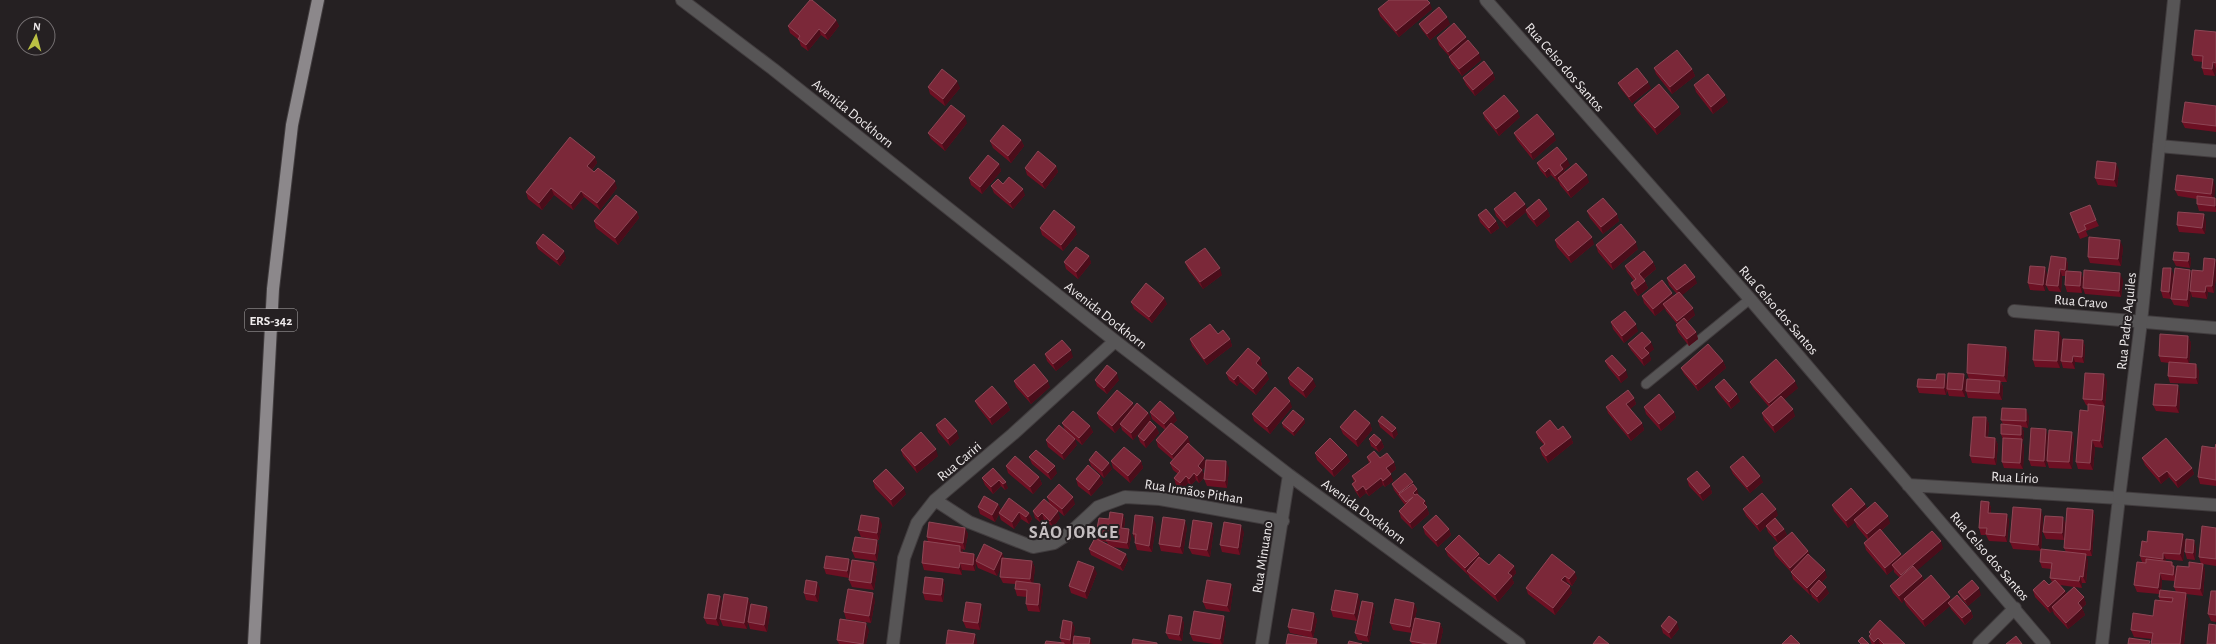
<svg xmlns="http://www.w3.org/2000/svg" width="2216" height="644" viewBox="0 0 2216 644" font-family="'Alegreya Sans',sans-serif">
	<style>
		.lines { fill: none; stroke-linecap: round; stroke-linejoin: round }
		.service-casing { stroke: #413c3e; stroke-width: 11 }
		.minor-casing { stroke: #413c3e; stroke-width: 14 }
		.tertiary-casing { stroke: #413c3e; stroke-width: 14 }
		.primary-casing { stroke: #413c3e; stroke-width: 14 }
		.service { stroke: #575556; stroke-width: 9 }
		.minor { stroke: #575556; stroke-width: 12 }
		.tertiary { stroke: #575556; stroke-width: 12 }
		.primary { stroke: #8c888b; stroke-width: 12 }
		.wall { fill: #6d1023; fill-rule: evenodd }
		.shaded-wall { fill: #4a0d1a }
		.building { fill: #7b2839; stroke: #8d4655 }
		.labels { text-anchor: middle; stroke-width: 4; stroke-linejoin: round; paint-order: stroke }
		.shield { fill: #252022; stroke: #b2aeaf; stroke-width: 1 }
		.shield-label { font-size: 13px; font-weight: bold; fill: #efebec }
		.street-label { font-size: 14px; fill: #efebec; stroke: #252022 }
		.district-label { font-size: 18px; font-weight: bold; letter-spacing: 1px; fill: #c5bec0; stroke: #252022 }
	</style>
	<rect width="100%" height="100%" fill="#252022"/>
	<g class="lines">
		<!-- service casing -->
		<g class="service-casing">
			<path id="service" d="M1646,384L1750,299"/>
		</g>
		<!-- minor casing -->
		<g class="minor-casing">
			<path id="minor" d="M682,0L773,69L1115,341L1289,475L1519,644
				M1486,0L1750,299L2044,644
				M2159,146L2216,151
				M2014,311L2216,328
				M1908,485L2119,498L2102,644
				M935,500L969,522L1033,547L1054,543L1071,532L1098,507L1125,497L1160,499L1283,521
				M893,644L904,558L917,523L935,500L1013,434L1115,341
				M1262,644L1289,475
				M1979,644L2015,608"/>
		</g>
		<!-- tertiary casing -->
		<g class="tertiary-casing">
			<path id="tertiary" d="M2174,0L2141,322L2119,498L2216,505"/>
		</g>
		<!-- primary casing -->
		<g class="primary-casing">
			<path id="primary" d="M254,644L273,289L292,125L318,0"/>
		</g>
		<!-- service -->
		<use href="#service" class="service"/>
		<!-- minor -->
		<use href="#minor" class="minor"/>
		<!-- tertiary -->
		<use href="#tertiary" class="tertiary"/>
		<!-- primary -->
		<use href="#primary" class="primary"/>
	</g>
	<!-- wall -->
	<path class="wall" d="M1378,9H1432L1399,37L1380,16Z
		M836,20L839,26L828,40L821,35L808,51L801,46L799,40L790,33L788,26Z
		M1419,24H1450L1430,40L1422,30Z
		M2216,32V69L2215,76L2204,75L2202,68L2203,62L2194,61L2192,55Z
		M1437,38L1467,41L1481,60L1462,76L1451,63L1449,56L1439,45Z
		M1654,68L1692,69L1695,76L1672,94L1656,74Z
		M1493,73L1495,79L1475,96L1466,85L1463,78Z
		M1618,83L1651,88L1632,103L1621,89Z
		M1694,85L1728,102L1713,114L1696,92Z
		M928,87L960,88L945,106L930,94Z
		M1634,105L1681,114L1657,135L1637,111Z
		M2216,106V132L2185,128L2182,122Z
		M1483,113L1520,117L1499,136L1485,119Z
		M967,123L945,151L931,139L928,133Z
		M1514,133L1556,140L1533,160L1517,140Z
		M1021,140L1024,146L1011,163L993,148L990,141Z
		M595,157L597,163L592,170L617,188L600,210L584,197L573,210L554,195L542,210L528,199L526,192Z
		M1537,163L1570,165L1564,170L1565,172L1589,182L1571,198L1560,185L1559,182H1558L1551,175L1547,178L1540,170Z
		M999,164L1001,171L982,194L971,185L969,178Z
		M1056,166L1058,172L1045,189L1027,175L1025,168Z
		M2119,170L2117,187L2098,185L2095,178Z
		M1003,184L1025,195L1013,209L994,193L991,186Z
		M2215,186L2214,198H2215L2216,200V212L2199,211L2197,204V199L2178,196L2175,190Z
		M1494,209H1547L1550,216L1537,227L1528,217L1526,212L1507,228L1496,216Z
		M1587,211L1617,214L1619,221L1603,234L1590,218Z
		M637,212L639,218L618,245L596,228L594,221Z
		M1478,215L1496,221L1499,228L1491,234L1480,222Z
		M2072,220H2096L2099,226L2086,231L2088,236L2080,239Z
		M2206,221L2205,234L2179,232L2177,225Z
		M1040,228L1077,234L1063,251L1042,235Z
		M1555,240L1594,244L1571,263L1557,247Z
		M536,243L566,258L560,266L538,249Z
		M1596,245L1638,249L1613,270L1598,252Z
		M2123,247L2121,266L2090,263L2088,257Z
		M2189,253L2191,260L2190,268L2176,266L2173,260Z
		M1089,256L1091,263L1078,279L1066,269L1064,262Z
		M2066,258L2068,264V271L2081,272L2083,279L2082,293L2067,292L2065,285V276H2062L2061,292L2049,291L2046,285Z
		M2215,259L2216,263V276L2214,293L2208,292L2207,299L2192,297L2191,293L2189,307L2174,305L2171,299L2190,270L2192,274L2203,271Z
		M1185,262L1222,275L1203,289L1188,269Z
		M1653,262L1656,269L1644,279L1648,288L1638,296L1633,290L1631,283L1634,281L1627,272L1625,266Z
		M2047,274L2045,291L2030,290L2028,283Z
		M2174,275L2171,299L2163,298L2161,291Z
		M1667,278L1697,283L1682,295L1695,315L1687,322L1696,332L1698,339L1689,346L1678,332L1676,325L1677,324L1666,311L1665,308L1655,316L1644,303L1642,296H1673L1677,294L1669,285Z
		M2123,280L2121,297L2085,294L2083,288Z
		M1164,298L1167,304L1152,323L1134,309L1131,302Z
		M1611,322L1638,331L1624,343L1613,329Z
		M1218,334L1230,339L1232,346L1207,365L1192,346L1190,339Z
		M2188,336L2191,343L2189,363L2199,371L2198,384L2170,383L2168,376L2169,363L2161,362L2159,356Z
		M2062,338L2060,368L2035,367L2033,360Z
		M2083,340L2085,347L2084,363L2075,362V369L2063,368L2061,361Z
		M1628,344L1654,349L1649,353L1651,360L1644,366L1631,350Z
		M2006,347L2009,353L2007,382H2001L2003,387L2002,400L1968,398L1966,391L1969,379L1967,373Z
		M1045,354L1073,357L1056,371L1047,361Z
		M1260,358L1262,365L1260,367L1269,379L1256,395L1240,382L1237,386L1229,380L1226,373Z
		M1605,361L1628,377L1621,383L1608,367Z
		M1723,361L1726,368L1698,391L1684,374L1681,368Z
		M1288,378L1316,386L1306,398L1290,385Z
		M1095,380H1119L1107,394L1097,386Z
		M1966,380L1965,397L1949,396L1947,390L1946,395L1919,393L1917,387Z
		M1014,381L1050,387L1031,404L1016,387Z
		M2107,381L2105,407H2104L2106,412L2103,448L2095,447L2093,470L2078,469L2076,462L2088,411V406L2086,405L2083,399Z
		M1750,382L1798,388L1784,399L1795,416L1775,433L1764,420L1762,413L1769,407L1753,388Z
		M1715,387L1740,401L1731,409L1718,393Z
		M2180,392L2179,413L2156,411L2153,405Z
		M1634,398L1636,404L1630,409L1642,423L1644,430L1631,441L1608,413L1606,407Z
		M975,401L1007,403L1010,410L992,425L978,407Z
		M1134,407L1148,413L1151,419L1133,440L1122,430L1121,426L1115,433L1099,419L1097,413Z
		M1292,407L1270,434L1254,421L1252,414Z
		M1644,407L1674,412L1676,418L1661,431L1646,414Z
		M1150,412L1177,420L1173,424L1188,437L1190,444V445L1206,463L1229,468L1227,488L1207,486L1204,479L1206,466L1202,470L1205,477L1199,483L1196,480L1191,485L1188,483L1182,490L1176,485L1174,478L1178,474L1173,470L1170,463L1173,460L1158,447L1156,440L1165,430L1152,419Z
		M2029,416L2028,428L2022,427L2024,432L2023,442H2022L2024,446L2023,469L2004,468L2002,462L2003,440L2001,434L2003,424L2001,420Z
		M1986,417L1989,424L1988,438H1995L1998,445L1996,465L1972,463L1970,456Z
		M1304,419L1305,423L1294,436L1283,427L1282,423Z
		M1378,421L1398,434L1394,439L1380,427Z
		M1062,423L1090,426L1093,432L1082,445L1065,430Z
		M1370,423L1372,430L1358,447L1343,434L1340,427Z
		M936,425L959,438L950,446L938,432Z
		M1156,427L1159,433L1146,448L1140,442L1138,436Z
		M1558,430L1571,437L1573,443L1548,463L1542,455L1540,448L1544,445L1538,438L1536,432Z
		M2048,435L2046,467L2031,466L2029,460Z
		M2074,438L2072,469L2049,468L2047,461Z
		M1369,439L1381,440L1384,447L1379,452L1371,446Z
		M1046,440L1077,445L1064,460L1048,447Z
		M2216,444V486L2200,484L2198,477L2215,448Z
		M901,450L938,456L917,473L903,456Z
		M1315,453L1350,461L1334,477L1317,460Z
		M1029,457L1057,473L1051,480L1032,464Z
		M1367,457L1380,458L1394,462L1396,469L1390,474L1393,481L1385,487L1383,485L1369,496L1366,493L1360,498L1355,491L1352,484L1354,482L1352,476L1369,463Z
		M2142,458L2192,468L2194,474L2178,488L2169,477L2161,484L2145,465Z
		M1089,460L1112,469L1104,478L1091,466Z
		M1111,461H1141L1143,468L1130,483L1113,468Z
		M1006,466L1039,477L1042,484L1033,494L1008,473Z
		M1730,467L1763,482L1750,493L1733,474Z
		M993,468L1008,488L1005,490L1001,486L993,494L985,485L982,478Z
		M1100,476L1103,483L1091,496L1078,486L1076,479Z
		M1687,479L1710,486L1712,493L1703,501L1689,486Z
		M873,481L906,494L893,507L875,488Z
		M1392,484L1414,485L1419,496L1425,501L1429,514L1412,529L1401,518L1399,511L1405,505L1394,490Z
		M1047,497L1075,504L1064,516L1050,504Z
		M1989,502L1991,508V513L2007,514L2009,521L2007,542L1989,541L1986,535H1981L1979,528Z
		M998,504L1001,510L1029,513L1032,519L1029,524L1021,519L1014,529L1001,520L999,514L995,522L980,514L978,507Z
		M1865,504L1867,509L1890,523L1881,531L1902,556L1943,548L1917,570L1922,576L1924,581L1951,601L1971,611L1973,617L1965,625L1951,609L1950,606L1925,627L1906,605L1904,600L1902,603L1893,593L1890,586L1900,578L1894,572V569L1887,575L1866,550L1864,543L1868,540L1857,527L1855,522L1848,528L1834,511L1832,505Z
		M1743,509L1778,515L1775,518L1784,529L1787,535L1778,543L1768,532L1766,526L1760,532L1746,516Z
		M2093,510L2095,517L2092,556H2086L2088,561L2086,583H2082V588L2075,587L2084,597L2086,604L2082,608L2085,615L2068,629L2054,614L2053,611L2050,613L2035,597L2033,590L2049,585L2052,582L2050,578L2051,569L2042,568L2040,562L2066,552L2064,548ZM2060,585L2074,587L2066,594L2065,591Z
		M1033,511L1060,518L1053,527L1044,520L1041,523L1035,518Z
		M1123,514L1125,520L1124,529L1131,536L1129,549L1112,547L1128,560L1123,571L1091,555L1089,549L1098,540L1096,534L1109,519ZM1101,541L1107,542L1108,545Z
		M2043,516L2041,551L2013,549L2010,542Z
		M882,524L879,540L861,537L858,530Z
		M1156,524L1152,552L1137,550L1135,543V541L1133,534Z
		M2066,524L2064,540L2046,539L2043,532Z
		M1187,527L1183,554L1161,551L1159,544Z
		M1423,527L1449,529L1451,535L1438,547L1425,534Z
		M965,528L968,534L965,550L962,549L963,552L974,554L976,560L1002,553L1004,558L1032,561L1035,568L1033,583L1043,590L1040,612L1028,611L1026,604L1027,597L1017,596L1015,589V584L1003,583L1000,577L1001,566L997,576L978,568L976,563L975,571L962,570V575L924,570L922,563L928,542L927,537Z
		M2216,528V566L2203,564L2205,570L2203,596L2186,594L2188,600L2184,644H2151L2152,639L2134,637L2131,630L2153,616L2160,601L2159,597V594L2137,592L2134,585L2142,562L2140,556L2147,542L2185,541L2183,561L2166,559L2165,561L2174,566L2176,571L2201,564L2199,557ZM2162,580L2175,581L2174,587L2176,592L2161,590Z
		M1214,529L1210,557L1192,554L1189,548Z
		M1244,532L1240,555L1222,552L1220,545Z
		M877,540L879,547L877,561L855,558L852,551Z
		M2196,547L2195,560L2187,559L2185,552Z
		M1773,548L1808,551L1810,557L1827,577L1822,582L1829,593L1819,603L1812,597L1811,594L1810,595L1793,579L1791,572L1775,555Z
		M1445,549L1479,554L1480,557L1489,565L1514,566L1516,573L1512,578L1514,583L1498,602L1470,578L1468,574V575L1448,556Z
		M1552,554L1577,578L1572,586L1567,582L1566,584L1572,593L1555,615L1528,594L1526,588Z
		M874,563L877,570L874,590L852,587L849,580Z
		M851,566L849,578L826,574L824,568Z
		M1097,573L1087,599L1071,593L1069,586Z
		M943,579L945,586L943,602L925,600L923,593Z
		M1231,584L1233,590L1230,612L1206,609L1203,602Z
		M820,588L818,602L806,600L804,593Z
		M2216,591V622L2211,621L2208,614Z
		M1958,592L1981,595L1968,606L1961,598Z
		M720,596L722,602L719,626L707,624L704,618Z
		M748,598L750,604L747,629L723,626L720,619Z
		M875,600L871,623L846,619L844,612Z
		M1360,601L1357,621L1333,617L1331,610Z
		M1373,603L1375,610L1369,642L1358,640L1355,633Z
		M1417,609L1415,618L1440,623L1443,630L1440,644H1412L1410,641L1412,633L1393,630L1390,623Z
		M983,611L980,630L966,628L963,621Z
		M770,613L767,632L750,629L748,622Z
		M1314,613L1317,620L1313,638L1290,633L1288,627Z
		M1224,616L1226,623L1223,644H1214L1193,641L1190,634Z
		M1182,617L1184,624L1182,641L1169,639L1166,633Z
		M1072,622L1075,628L1072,644H1045L1062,643L1060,638Z
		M1661,626L1679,629L1671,639L1663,633Z
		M869,630L866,644H839L837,640Z
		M1869,632L1905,644H1872L1871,643L1869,636L1870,634Z"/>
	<!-- shaded-wall -->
	<path class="shaded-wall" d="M1430,3L1432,9L1399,37L1396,31Z
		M1447,17L1450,24L1430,40L1427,34Z
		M836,20L839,26L828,40L825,34Z
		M819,29L821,35L808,51L806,45Z
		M1466,37L1468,44L1451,58L1448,52Z
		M1479,53L1481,60L1462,76L1459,69Z
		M2213,62L2216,69L2215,76L2212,69Z
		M1692,69L1695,76L1672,94L1670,87Z
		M1493,73L1495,79L1475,96L1473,90Z
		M957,81L960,88L945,106L943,99Z
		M1648,82L1651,88L1632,103L1629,97Z
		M1725,95L1728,102L1713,114L1711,107Z
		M1679,107L1681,114L1657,135L1655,128Z
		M1518,111L1520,117L1499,136L1496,129Z
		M965,116L967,123L945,151L942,144Z
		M1554,134L1556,140L1533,160L1531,153Z
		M1021,140L1024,146L1011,163L1008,156Z
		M595,157L597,163L589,173L587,166Z
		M1567,159L1570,165L1564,170L1566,175L1558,178L1559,182H1558L1555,176L1560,165Z
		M2116,163L2119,170L2117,187L2114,180Z
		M999,164L1001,171L982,194L980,187Z
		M1056,166L1058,172L1045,189L1042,183Z
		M1549,168L1551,175L1547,178L1545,172Z
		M1587,175L1589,182L1571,198L1568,191Z
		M2213,179L2215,186L2214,200L2211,194Z
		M615,181L617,188L600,210L597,203Z
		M551,188L554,195L542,210L539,203Z
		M1023,189L1025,195L1013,209L1010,203Z
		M581,191L584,197L573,210L571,204Z
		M2215,198L2216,200V210L2215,206Z
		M1525,204L1528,211L1526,210V212L1507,228L1504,221Z
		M1547,209L1550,216L1537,227L1534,220Z
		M637,212L639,218L618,245L615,238Z
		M1617,214L1619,221L1603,234L1601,227Z
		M2204,214L2206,221L2205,234L2202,228Z
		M1496,221L1499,228L1491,234L1489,228Z
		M1075,227L1077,234L1063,251L1061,245Z
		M1592,237L1594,244L1571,263L1569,256Z
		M2120,240L2123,247L2121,266L2118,259Z
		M1636,242L1638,249L1613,270L1611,263Z
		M564,251L566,258L560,266L557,260Z
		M2189,253L2191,260L2190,268L2188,261Z
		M1089,256L1091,263L1078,279L1076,272Z
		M2066,258L2068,264V276L2065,270Z
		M2215,259L2216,263V276L2214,293L2212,286Z
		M1653,262L1656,269L1642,280L1639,274Z
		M2045,267L2047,274L2045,291L2043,285Z
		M1220,268L1222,275L1203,289L1200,282Z
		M2171,268L2174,275L2171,299L2169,292Z
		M2060,269L2062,276L2061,292L2058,286Z
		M2190,270L2192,276L2190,291L2191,293L2189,307L2187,300Z
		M2081,272L2083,279L2082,293L2080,286Z
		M2120,273L2123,280L2121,297L2119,291Z
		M1695,277L1697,283L1680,297L1677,290Z
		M1645,281L1648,288L1638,296L1635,289Z
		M2206,286L2208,292L2207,299L2205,292Z
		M1672,293L1675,300L1663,304L1665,308L1655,316L1653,309Z
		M1164,298L1167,304L1152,323L1149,317Z
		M1693,308L1695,315L1679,328L1677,321Z
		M1636,324L1638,331L1624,343L1622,336Z
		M1696,332L1698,339L1689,346L1687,339Z
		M2059,332L2062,338L2060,368L2057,361Z
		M2188,336L2191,343L2189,364L2187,358Z
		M1230,339L1232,346L1207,365L1204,359Z
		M2083,340L2085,347L2084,363L2082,357Z
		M1651,342L1654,349L1647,355L1644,348Z
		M2006,347L2009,353L2007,382L2004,376Z
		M1071,350L1073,357L1056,371L1053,364Z
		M1649,353L1651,360L1644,366L1642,359Z
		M2073,356L2075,362V369L2072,362Z
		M1260,358L1262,365L1258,370L1256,363Z
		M1723,361L1726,368L1698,391L1696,385Z
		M2196,364L2199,371L2198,384L2196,378Z
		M1626,370L1628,377L1621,383L1619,376Z
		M1117,373L1119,380L1107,394L1104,388Z
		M1267,373L1269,379L1256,395L1253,389Z
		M1945,374L1947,381L1946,395L1944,388Z
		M1964,374L1966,380L1965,397L1962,390Z
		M2104,374L2107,381L2105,407L2102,400Z
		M1238,375L1240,382L1237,386L1234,380Z
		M1313,379L1316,386L1306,398L1303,391Z
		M1048,381L1050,387L1031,404L1028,397Z
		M1795,381L1798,388L1772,410L1769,403Z
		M2000,381L2003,387L2002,400L1999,393Z
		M2178,385L2180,392L2179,413L2176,406Z
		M1737,394L1740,401L1731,409L1729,402Z
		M1634,398L1636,404L1628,411L1626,404Z
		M1290,401L1292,407L1270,434L1267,427Z
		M1007,403L1010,410L992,425L990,418Z
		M1133,403L1135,410L1120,424L1121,426L1115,433L1112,426Z
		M2104,406L2106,412L2103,448L2100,441Z
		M1793,409L1795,416L1775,433L1773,426Z
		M2026,409L2029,416L2028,428L2026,421Z
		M1674,412L1676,418L1661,431L1659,424Z
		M1148,413L1151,419L1133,440L1131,433Z
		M1174,413L1177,420L1167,431L1164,424Z
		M1986,417L1989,424L1987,444L1985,437Z
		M1304,419L1305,423L1294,436L1293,432Z
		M1370,423L1372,430L1358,447L1356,440Z
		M1642,423L1644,430L1631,441L1628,434Z
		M1090,426L1093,432L1082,445L1079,438Z
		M2021,426L2024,432L2023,442L2021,435Z
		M1156,427L1159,433L1146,448L1144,441Z
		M1396,428L1398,434L1394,439L1392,432Z
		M2046,429L2048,435L2046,467L2044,461Z
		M957,431L959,438L950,446L948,439Z
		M2072,432L2074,438L2072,469L2069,462Z
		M1188,437L1190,444L1175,462L1172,455Z
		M1571,437L1573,443L1548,463L1546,456Z
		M1995,438L1998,445L1996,465L1994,458Z
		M1075,439L1077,445L1064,460L1062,454Z
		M2022,439L2024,446L2023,469L2020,463Z
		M1381,440L1384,447L1379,452L1376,446Z
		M2092,440L2095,447L2093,470L2090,463Z
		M936,449L938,456L917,473L915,466Z
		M1347,455L1350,461L1334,477L1332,470Z
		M1204,458L1207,465L1202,470L1205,477L1199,483L1197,476L1198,466Z
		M1141,461L1143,468L1130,483L1128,476Z
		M1226,461L1229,468L1227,488L1225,481Z
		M1394,462L1396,469L1389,475L1386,468Z
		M1109,463L1112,469L1104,478L1102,471Z
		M1055,466L1057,473L1051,480L1048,473Z
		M2192,468L2194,474L2178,488L2176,481Z
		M2167,471L2169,477L2161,484L2159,477Z
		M1194,473L1196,480L1191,485L1189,479Z
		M1391,474L1393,481L1385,487L1383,481Z
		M1100,476L1103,483L1091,496L1089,490Z
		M1186,476L1188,483L1182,490L1180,483Z
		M1760,476L1763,482L1750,493L1747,487Z
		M1039,477L1042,484L1033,494L1030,487Z
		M1381,478L1383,485L1369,496L1366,490Z
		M999,480L1001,486L993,494L991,487Z
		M1006,482L1008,488L1005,490L1003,484Z
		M1413,482L1415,488L1400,495L1399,493Z
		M1363,486L1366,493L1360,498L1357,491Z
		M1710,486L1712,493L1703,501L1700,494Z
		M904,488L906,494L893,507L891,500Z
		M1417,489L1419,496L1415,499L1413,493Z
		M1073,497L1075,504L1064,516L1062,509Z
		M1425,501L1429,514L1412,529L1410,523L1423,503Z
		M1989,502L1991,508L1990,519L1988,513Z
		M998,504L1001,510L995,522L992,515Z
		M1865,504L1868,511L1854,520L1855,522L1848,528L1846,521Z
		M1776,509L1778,515L1760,532L1757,525Z
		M2041,509L2043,516L2041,551L2038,545Z
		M2093,510L2095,517L2092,556L2090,550Z
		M1058,511L1060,518L1053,527L1050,521Z
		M1019,512L1021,519L1014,529L1012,522Z
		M1029,513L1032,519L1029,524L1026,517Z
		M1042,513L1044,520L1041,523L1038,517Z
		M1123,514L1125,520L1123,535L1121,528Z
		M2007,514L2009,521L2007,542L2005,536Z
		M1888,516L1890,523L1869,541L1867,534Z
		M1153,517L1156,524L1152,552L1149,546Z
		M2063,517L2066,524L2064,540L2062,533Z
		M879,518L882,524L879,540L877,533Z
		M1185,520L1187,527L1183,554L1180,547Z
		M1212,523L1214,529L1210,557L1207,550Z
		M1241,525L1244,532L1240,555L1238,548Z
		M965,528L968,534L965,550L963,543Z
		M1129,529L1131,536L1129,549L1127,543Z
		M1449,529L1451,535L1438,547L1436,541Z
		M1784,529L1787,535L1778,543L1775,536Z
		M2183,534L2185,541L2183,561L2180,554Z
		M877,540L879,547L877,561L875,554Z
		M2194,540L2196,547L2195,560L2193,553Z
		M1941,541L1943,548L1904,582L1901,575Z
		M960,546L963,552H960Z
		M1808,551L1811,558L1792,574L1790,568Z
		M1002,553L1005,559L997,576L994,570Z
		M2163,553L2166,559L2165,565L2163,559Z
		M974,554L977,560L976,561V563L975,571L973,565Z
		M1126,554L1128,560L1123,571L1120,565Z
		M1479,554L1481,561L1467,571L1468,574V575L1465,568Z
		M1901,554L1904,561L1892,565L1894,569L1887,575L1885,568Z
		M2086,554L2088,561L2086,583L2083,577Z
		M849,559L851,566L849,578L847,571Z
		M1032,561L1035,568L1033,586L1030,579Z
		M2172,562L2177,573L2176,581L2172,566Z
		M874,563L877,570L874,590L871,583Z
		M960,563L962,570V575L959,568Z
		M2203,564L2205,570L2203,596L2200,589Z
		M1514,566L1516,573L1512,578L1514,583L1498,602L1495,595L1508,573Z
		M1094,567L1097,573L1087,599L1085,592Z
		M1825,570L1827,577L1812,592L1810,590L1811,594L1810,595L1807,588Z
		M1575,572L1577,578L1572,586L1569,579Z
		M2160,573L2162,580L2161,594L2158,588Z
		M1565,576L1567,582L1564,587L1561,580Z
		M1922,576L1925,583L1904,599V600L1902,603L1899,596Z
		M2080,576L2082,583V588L2079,581Z
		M943,579L945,586L943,602L941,595Z
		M817,582L820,588L818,602L815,595Z
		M1040,584L1043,590L1040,612L1038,605Z
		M1231,584L1233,590L1230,612L1227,606Z
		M1570,586L1572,593L1555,615L1553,608Z
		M1826,587L1829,593L1819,603L1817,597Z
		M1979,588L1981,595L1968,606L1965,600Z
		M2065,591L2068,598L2052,607L2053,611L2050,613L2048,607Z
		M873,593L875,600L871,623L869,616Z
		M2186,593L2188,600L2184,644H2180Z
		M1358,594L1360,601L1357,621L1354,614Z
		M720,596L722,602L719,626L716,619Z
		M1950,597L1952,604L1948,603L1950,606L1925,627L1923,620Z
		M2084,597L2086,604L2080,610L2078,603Z
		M748,598L750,604L747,629L744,623Z
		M1373,603L1375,610L1369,642L1367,636Z
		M1414,603L1417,609L1412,633L1410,627Z
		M981,604L983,611L980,630L978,623Z
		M767,607L770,613L767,632L764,625Z
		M2082,608L2085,615L2068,629L2066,623Z
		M1971,611L1973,617L1965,625L1962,618Z
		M1314,613L1317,620L1313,638L1311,631Z
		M1224,616L1226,623L1223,644H1222L1220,639Z
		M1182,617L1184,624L1182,641L1179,635Z
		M1072,622L1075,628L1072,644H1071L1070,640Z
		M1677,622L1679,629L1671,639L1669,633Z
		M866,623L869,630L866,644H863Z
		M1440,623L1443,630L1440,644H1436Z
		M975,634L977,641V644H973Z
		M1090,638L1092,644H1089Z
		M1878,638L1880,644H1875L1874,642Z
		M1317,639L1319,644H1316Z"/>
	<!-- building -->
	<path class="building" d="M810,0H812L836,20L825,34L819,29L806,45L798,39L800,36L788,26Z
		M1389,0H1427L1430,3L1396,31L1378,9Z
		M1439,7L1447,17L1427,34L1419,24Z
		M1454,23L1466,37L1448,52L1437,38Z
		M2195,30L2216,32V63L2213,62L2212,69L2202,68L2203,56L2192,55Z
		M1468,40L1479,53L1459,69L1449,57Z
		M1677,50L1692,69L1670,87L1654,68Z
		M1484,61L1493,73L1473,90L1463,78Z
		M1637,68L1648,82L1629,97L1618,83Z
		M942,69L957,81L943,99L928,87Z
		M1708,74L1725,95L1711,107L1694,85Z
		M1659,84L1679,107L1655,128L1634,105Z
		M1504,95L1518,111L1496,129L1483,113Z
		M2185,102L2216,106V126L2182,122Z
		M951,105L965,116L942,144L928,133Z
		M1537,114L1554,134L1531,153L1514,133Z
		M1003,125L1021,140L1008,156L990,141Z
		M570,137L595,157L587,166L594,172L598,168L615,181L597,203L581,191L571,204L551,188L539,203L526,192Z
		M1557,147L1567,159L1560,165L1563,169L1555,176L1549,168L1545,172L1537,163Z
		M1038,151L1056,166L1042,183L1025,168Z
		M988,155L999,164L980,187L969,178Z
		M2097,161L2116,163L2114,180L2095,178Z
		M1576,163L1587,175L1568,191L1558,178Z
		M2177,175L2213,179L2211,194L2175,190Z
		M1009,177L1023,189L1010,203L991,186L998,179L1003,184Z
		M1515,192L1525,204L1504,221L1494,209Z
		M616,195L637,212L615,238L594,221Z
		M2197,196L2215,198V206L2197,204Z
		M1603,198L1617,214L1601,227L1587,211Z
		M1539,199L1547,209L1534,220L1526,210Z
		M2090,205L2096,220L2084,225L2086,229L2078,233L2070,213Z
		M1486,209L1496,221L1489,228L1478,215Z
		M1054,210L1075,227L1061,245L1040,228Z
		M2178,212L2204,214L2202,228L2177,225Z
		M1578,221L1592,237L1569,256L1555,240Z
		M1621,224L1636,242L1611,263L1596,245Z
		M543,234L564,251L557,260L536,243Z
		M2089,237L2120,240L2118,259L2088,257Z
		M1076,247L1089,256L1076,272L1064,262Z
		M1205,248L1220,268L1200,282L1185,262Z
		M1644,251L1653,262L1639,274L1645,281L1635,289L1631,283L1636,279L1625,266Z
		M2174,252L2189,253L2188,261L2173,260Z
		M2051,256L2066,258L2065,270L2060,269L2058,286L2046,285Z
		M2204,258L2215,259L2212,286H2206L2205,292L2190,291L2192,270L2203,271Z
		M1685,264L1695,277L1677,290L1667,278Z
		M2030,266L2045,267L2043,285L2028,283Z
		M2163,268H2171L2169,292L2161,291Z
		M2175,268L2190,270L2187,300L2171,299Z
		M2084,270L2120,273L2119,291L2083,288Z
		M2066,271L2081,272L2080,286L2065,285Z
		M1662,280L1672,293L1653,309L1642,296Z
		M1146,283L1164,298L1149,317L1131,302Z
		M1679,292L1693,308L1677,321L1663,304Z
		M1625,311L1636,324L1622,336L1611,322Z
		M1684,318L1696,332L1687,339L1676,325Z
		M1210,324L1218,334L1223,330L1230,339L1204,359L1190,339Z
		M2035,330L2059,332L2057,361L2033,360Z
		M1642,332L1651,342L1644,348L1649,353L1642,359L1628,344Z
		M2160,334L2188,336L2187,358L2159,356Z
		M2063,339L2083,340L2082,357L2073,356L2072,362L2061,361Z
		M1062,340L1071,350L1053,364L1045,354Z
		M1708,344L1723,361L1696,385L1681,368Z
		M1968,344L2006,347L2004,376L1967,373Z
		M1248,348L1260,358L1256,363L1267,373L1253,389L1238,375L1234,380L1226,373Z
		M1612,355L1626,370L1619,376L1605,361Z
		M1776,359L1795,381L1769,403L1750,382Z
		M2169,362L2196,364V378L2168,376Z
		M1034,364L1048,381L1028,397L1014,381Z
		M1107,365L1117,373L1104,388L1095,380Z
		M1298,367L1313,379L1303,391L1288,378Z
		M1948,373L1964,374L1962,390L1947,389Z
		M2085,373L2104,374L2102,400L2083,399Z
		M1937,374H1945L1944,388L1917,387L1918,379L1936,380Z
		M1724,379L1737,394L1729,402L1715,387Z
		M1967,379L2000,381L1999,393L1966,391Z
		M2155,384L2178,385L2176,406L2153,405Z
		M992,386L1007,403L990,418L975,401Z
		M1275,387L1290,401L1267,427L1252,414Z
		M1117,390L1133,403L1112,426L1097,413Z
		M1628,390L1634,398L1626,404L1642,423L1628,434L1606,407Z
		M1659,394L1674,412L1659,424L1644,407Z
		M1781,396L1793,409L1773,426L1762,413Z
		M1160,401L1174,413L1164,424L1150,412Z
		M1137,403L1148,413L1131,433L1120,424Z
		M2088,404L2104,406L2100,441L2092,440L2090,463L2076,462L2080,410L2088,411Z
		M2002,408L2026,409V421L2001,420Z
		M1293,410L1304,419L1293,432L1282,423Z
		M1355,410L1370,423L1356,440L1340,427Z
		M1073,411L1090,426L1079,438L1062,423Z
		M1382,416L1396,428L1392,432L1378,421Z
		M1973,417H1986L1985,437L1995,438L1994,458L1970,456Z
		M945,418L957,431L948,439L936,425Z
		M1550,420L1558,430L1563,426L1571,437L1546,456L1540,448L1545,444L1536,432Z
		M1150,421L1156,427L1144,441L1138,436Z
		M1171,423L1188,437L1172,455L1156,440Z
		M2001,424L2021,426V435L2001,434Z
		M1059,425L1075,439L1062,454L1046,440Z
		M2031,428L2046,429L2044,461L2029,460Z
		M2049,430L2072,432L2069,462L2047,461Z
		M921,432L936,449L915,466L901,450Z
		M1374,434L1381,440L1376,446L1369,439Z
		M1330,438L1347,455L1332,470L1315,453Z
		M2003,438L2022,439L2020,463L2002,462Z
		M2166,438L2192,468L2176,481L2167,471L2159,477L2142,458Z
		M1188,443L1204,458L1198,466L1202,470L1197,476L1194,473L1189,479L1186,476L1180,483L1174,478L1180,471L1170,463Z
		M2216,444V480L2198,477L2202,446L2215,448Z
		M1124,447L1141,461L1128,476L1111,461Z
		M1036,450L1055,466L1048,473L1029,457Z
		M1096,451L1109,463L1102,471L1089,460Z
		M1374,451L1380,458L1387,453L1394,462L1386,468L1391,474L1383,481L1381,478L1366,490L1363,486L1357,491L1352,484L1356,481L1352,476L1371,462L1367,457Z
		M1015,456L1039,477L1030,487L1006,466Z
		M1743,456L1760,476L1747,487L1730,467Z
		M1206,460L1226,461L1225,481L1204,479Z
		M1088,465L1100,476L1089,490L1076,479Z
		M993,468L1006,482L1003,484L999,480L991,487L982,478Z
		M886,469L904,488L891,500L873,481Z
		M1697,471L1710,486L1700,494L1687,479Z
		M1405,473L1413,482L1399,493L1392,484Z
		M1059,484L1073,497L1062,509L1047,497Z
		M1413,484L1417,489L1413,493L1415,495L1417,494L1425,501L1423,503L1427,507L1410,523L1399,511L1413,497L1406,502L1399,494Z
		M1851,488L1865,504L1846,521L1832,505Z
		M1762,493L1776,509L1757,525L1743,509Z
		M984,496L998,504L992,515L978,507Z
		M1009,498L1029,513L1026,517L1019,512L1012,522L999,513Z
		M1044,499L1058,511L1050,521L1042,513L1038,517L1033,511Z
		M1981,501L1989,502L1988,513L2007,514L2005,536L1986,534L1987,528H1979Z
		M1875,502L1888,516L1867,534L1854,520Z
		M2013,507L2041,509L2038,545L2010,542Z
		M2067,508L2093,510L2090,550L2064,548Z
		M1110,512L1123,514L1121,528L1129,529L1127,543L1106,540L1107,535L1096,534L1099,518L1109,519Z
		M861,515L879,518L877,533L858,530Z
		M1135,515L1153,517L1149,546L1135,543L1136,534H1133Z
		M1436,515L1449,529L1436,541L1423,527Z
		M2045,516L2063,517L2062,533L2043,532Z
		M1163,517L1185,520L1180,547L1159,544Z
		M1775,518L1784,529L1775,536L1766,526Z
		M1193,520L1212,523L1207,550L1189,548Z
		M929,522L965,528L963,543L927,537Z
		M1224,522L1241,525L1238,548L1220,545Z
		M2202,526L2216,528V559L2199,557Z
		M1880,529L1901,554L1885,568L1864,543Z
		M1932,531L1941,541L1901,575L1892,565Z
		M2148,531L2183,534L2180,554L2163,553V559L2140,556L2142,541L2147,542Z
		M1792,532L1808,551L1790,568L1773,548Z
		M1459,535L1479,554L1465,568L1445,549Z
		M855,537L877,540L875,554L852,551Z
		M1095,538L1126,554L1120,565L1089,549Z
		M2186,539L2194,540L2193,553L2185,552Z
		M924,541L960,546V552L974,554L973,565L960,563L959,568L922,563Z
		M984,544L1002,553L994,570L976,561Z
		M2041,549L2086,554L2083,577L2080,576L2079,581L2050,578L2052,563L2040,562Z
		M1499,554L1514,566L1508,573L1512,576L1495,595L1467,571L1479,557L1489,565Z
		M1552,554L1575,572L1569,579L1565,576L1561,580L1570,586L1553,608L1526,588Z
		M1808,554L1825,570L1807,588L1791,572Z
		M826,556L849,559L847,571L824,568Z
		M1002,558L1032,561L1030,579L1000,577Z
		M2146,559L2172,562V566H2174L2173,575L2160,573L2158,588L2134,585L2137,562L2146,563Z
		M852,560L874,563L871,583L849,580Z
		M1078,561L1094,567L1085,592L1069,586Z
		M2189,562L2203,564L2200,589L2174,587L2177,566L2189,567Z
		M1913,566L1922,576L1899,596L1890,586Z
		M1931,575L1950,597L1923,620L1904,599Z
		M925,577L943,579L941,595L923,593Z
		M806,580L817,582L815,595L804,593Z
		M1207,580L1231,584L1227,606L1203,602Z
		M1819,580L1826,587L1817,597L1810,590Z
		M1972,580L1979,588L1965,600L1958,592Z
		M2044,580L2049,585L2055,580L2065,591L2048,607L2033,590Z
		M1016,581L1040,584L1038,605L1026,604L1027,590L1015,589Z
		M2074,587L2084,597L2078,603L2082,608L2066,623L2052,607Z
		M848,589L873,593L869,616L844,612Z
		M1335,590L1358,594L1354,614L1331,610Z
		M2160,590L2186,593L2180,644H2151L2153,633L2131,630L2133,613L2153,616L2155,600L2172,602L2173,598L2159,597Z
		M2211,591H2216V615L2208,614Z
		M708,594L720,596L716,619L704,618Z
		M724,594L748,598L744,623L720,619Z
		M1957,595L1971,611L1962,618L1948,603Z
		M1395,599L1414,603L1410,627L1390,623Z
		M1362,601L1373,603L1367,636L1355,633Z
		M966,602L981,604L978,623L963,621Z
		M751,604L767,607L764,625L748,622Z
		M1292,609L1314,613L1311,631L1288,627Z
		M1194,611L1224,616L1220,639L1190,634Z
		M1169,615L1182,617L1179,635L1166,633Z
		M1669,616L1677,622L1669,633L1661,626Z
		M1415,618L1440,623L1436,644H1427L1410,641Z
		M840,619L866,623L863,644L837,640Z
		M1063,620L1072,622L1070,640L1060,638Z
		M1880,620L1905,644H1884L1878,638L1874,642L1869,636L1871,634L1869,632Z
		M2209,624L2216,625V644H2207Z
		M948,630L975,634L973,644H946Z
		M1288,634L1317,639L1316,644H1286Z
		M1791,635L1800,644H1782Z
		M1074,636L1090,638L1089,644H1073Z
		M1599,636L1609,644H1593Z
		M2016,636L2022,644H2006Z
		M1862,637L1869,644H1861L1858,641Z
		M2129,638L2150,641L2149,644H2128Z
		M1133,639L1157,643V644H1132Z
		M1046,641L1064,643V644H1045Z
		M1349,641L1362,644H1348Z"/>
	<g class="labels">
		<!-- shield labels -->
		<rect class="shield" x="245" y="309" width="52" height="22" rx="3"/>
		<g class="shield-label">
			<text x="271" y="325">ERS-342</text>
		</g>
		<!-- street labels -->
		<g class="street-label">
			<text transform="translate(1565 67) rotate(49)" y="5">Rua Celso dos Santos</text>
			<text transform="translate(853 113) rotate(39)" y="5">Avenida Dockhorn</text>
			<text transform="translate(2081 301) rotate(5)" y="5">Rua Cravo</text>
			<text transform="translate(1779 310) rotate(49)" y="5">Rua Celso dos Santos</text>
			<text transform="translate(1106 315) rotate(38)" y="5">Avenida Dockhorn</text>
			<text transform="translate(2126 321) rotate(-84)" y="5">Rua Padre Aquiles</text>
			<text transform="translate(959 461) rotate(-40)" y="5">Rua Cariri</text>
			<text transform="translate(2015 477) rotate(3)" y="5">Rua Lírio</text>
			<text transform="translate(1194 491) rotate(9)" y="5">Rua Irmãos Pithan</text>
			<text transform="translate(1364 511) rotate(36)" y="5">Avenida Dockhorn</text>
			<text transform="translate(1990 556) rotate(49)" y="5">Rua Celso dos Santos</text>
			<text transform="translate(1262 557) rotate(-81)" y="5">Rua Minuano</text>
		</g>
		<!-- district labels -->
		<g class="district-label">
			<text x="1074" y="538">SÃO JORGE</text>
		</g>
	</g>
	<!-- north arrow -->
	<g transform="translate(36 36) rotate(6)"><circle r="19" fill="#252022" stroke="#767173"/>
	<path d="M0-3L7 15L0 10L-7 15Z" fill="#bbc044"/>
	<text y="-6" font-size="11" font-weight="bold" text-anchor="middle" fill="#efebec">N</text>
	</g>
</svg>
